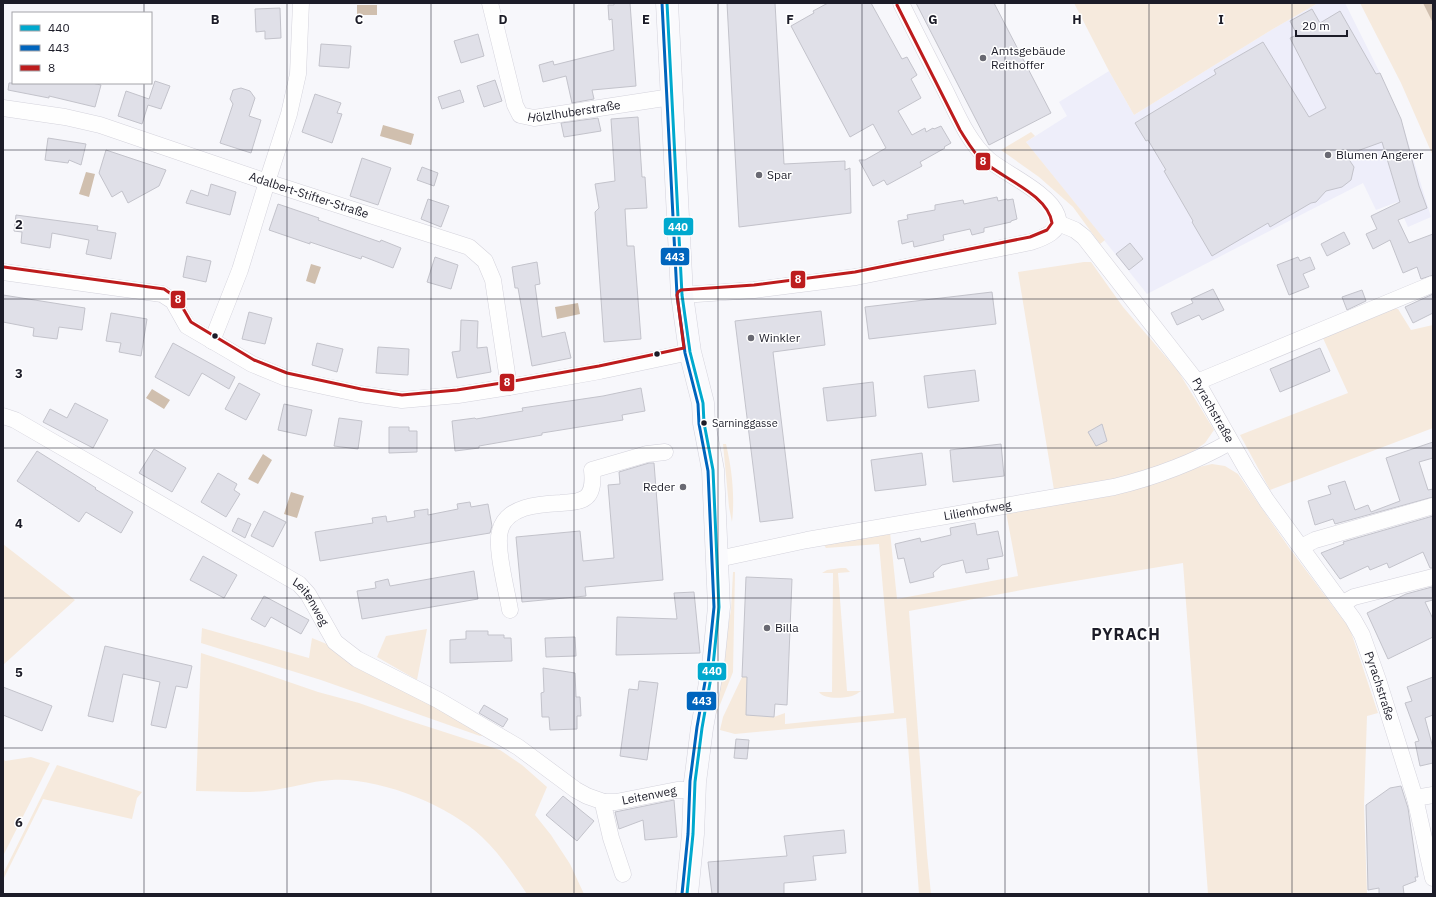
<svg xmlns="http://www.w3.org/2000/svg" width="1436" height="897" viewBox="0 0 1436 897" font-family="'IBM Plex Sans',sans-serif">
	<style>
		.built { fill: #eeeefa }
		.green { fill: #f6eadd }
		.water { fill: #d0bfae }
		.building { fill: #e0e0e8; stroke: #c3c3cb }
		.lines { fill: none; stroke-linecap: round; stroke-linejoin: round }
		.street-casing { stroke: #d4d3dc; stroke-width: 17 }
		.secondary-casing { stroke: #d4d3dc; stroke-width: 23 }
		.street { stroke: #fefefe; stroke-width: 16 }
		.secondary { stroke: #fafafd; stroke-width: 22 }
		.bus-1-casing { stroke: #fff; stroke-width: 6 }
		.bus-2-casing { stroke: #fff; stroke-width: 6 }
		.bus-3-casing { stroke: #fff; stroke-width: 6 }
		.bus-1 { stroke: #00a9ce; stroke-width: 3 }
		.bus-2 { stroke: #0065bd; stroke-width: 3 }
		.bus-3 { stroke: #bd1c1d; stroke-width: 3 }
		.grid { fill: none; stroke: #1c1c28; stroke-width: 1; stroke-opacity: 0.55 }
		.poi-dot { fill: #696972; stroke: #fff; stroke-width: 1.5 }
		.bus-dot { fill: #1c1c28; stroke: #fff; stroke-width: 1.5 }
		.labels { text-anchor: middle; stroke-width: 3; stroke-linejoin: round; paint-order: stroke }
		.bus-label { font-size: 11px; fill: #1c1c28; stroke: #fff; text-anchor: start }
		.poi-label { font-size: 12px; fill: #1c1c28; stroke: #fff; text-anchor: start }
		.street-label { font-size: 12px; fill: #1c1c28; stroke: #fff }
		.district-label { font-size: 16px; font-weight: bold; letter-spacing: 1px; fill: #1c1c28; stroke: #fff }
		.grid-label { font-size: 13px; text-anchor: middle; font-weight: bold; fill: #1c1c28; stroke: #fff; stroke-width: 3; stroke-linejoin: round; paint-order: stroke }
		.line-badge { stroke: #fff; stroke-width: 1.5 }
		.badge-label { font-size: 11px; text-anchor: middle; font-weight: bold; fill: #fff }
	</style>
	<rect width="100%" height="100%" fill="#f7f7fb"/>
	<!-- built -->
	<path class="built" d="M1318,3H1345L1380,73L1401,119L1431,217L1408,227L1397,202L1376,210L1363,183L1147,294L1026,142L1067,116L1059,102L1109,71L1134,115L1268,32Z"/>
	<!-- green -->
	<path class="green" d="M1074,3H1318L1268,32L1134,115L1109,71Z
		M1360,3H1426L1433,17V156L1401,83Z
		M1031,132L1035,136L1026,142L1105,240L1100,244L1073,207L1039,177L1001,150Z
		M1084,262H1091L1123,307L1178,371L1214,430L1205,443L1191,453L1163,466L1129,478L1054,490L1018,272Z
		M1389,307L1398,309L1411,330L1433,325V428L1270,490L1240,435L1348,393L1322,336Z
		M723,444H726C732,469 735,497 732,522L729,507Z
		M1212,464L1225,466L1238,474L1290,549L1350,629L1378,713L1367,716L1364,805L1367,894H1208L1183,563L1027,589L909,611L927,854L931,894H919L906,718L735,734L720,730L723,717L742,677H747L746,715L774,717L785,713V724L894,713L879,544L826,548L822,542L890,532L897,599L1018,576L1006,512Z
		M3,544L75,600L3,665Z
		M841,568H846L850,572L838,573L847,691H861C858,693 855,695 852,696C844,698 824,700 819,692H832L833,573H822L827,570Z
		M733,572H735L733,672L715,717L716,692L731,610Z
		M202,628L309,658L312,638L334,647L487,735L480,736L321,680L201,643Z
		M427,629L417,680L377,657L386,636Z
		M201,653L245,667L318,692L359,703L404,719L500,750L522,765L547,787L535,815L551,835L570,864L584,894H527C513,874 500,854 482,837C449,805 378,777 332,780C310,781 288,789 266,791C244,793 219,791 196,791Z
		M31,757L50,763L3,856V758L5,761Z
		M57,765L142,792L137,798L132,819L43,799L3,880V874Z"/>
	<!-- water -->
	<path class="water" d="M1423,3H1433V23Z
		M357,5H377V15H357Z
		M383,125L414,134L411,145L380,136Z
		M86,172L95,174L89,197L79,194Z
		M311,264L321,267L315,284L306,281Z
		M578,303L580,314L557,319L555,307Z
		M152,389L170,400L164,409L146,398Z
		M263,454L272,460L258,484L248,479Z
		M291,492L304,496L297,518L284,514Z"/>
	<!-- building -->
	<path class="building" d="M614,3H630L636,86L592,90L594,99L572,103L566,76L543,82L539,65L553,61L554,65L614,50L612,19L609,20L608,5H614Z
		M727,3H775L784,164L845,161V170L850,168L851,213L739,227Z
		M828,3H871L902,59L907,57L917,75L911,79L921,98L898,111L912,135L925,128L926,132L933,128L934,129L941,126L951,143L944,147L945,148L920,162L922,166L887,185L884,180L873,186L859,160H865L886,148L873,124L850,137L791,26L814,13L813,11Z
		M916,3H994L1051,113L989,145Z
		M280,8L281,38L265,39V31L256,32L255,9Z
		M1312,9L1320,23L1340,11L1376,74L1380,73L1401,119L1419,186L1427,208L1398,220L1409,243L1433,234V275L1421,279L1417,267L1403,273L1390,240L1373,249L1366,234L1377,229L1371,216L1400,202L1382,142L1346,155L1354,167L1351,180L1342,187L1326,191L1316,202L1311,203L1270,227L1268,223L1212,256L1192,222L1193,221L1164,171L1166,170L1148,140L1146,141L1135,123L1216,74L1214,70L1263,42L1309,117L1326,108L1290,38L1297,35L1290,21Z
		M478,34L484,56L461,63L454,41Z
		M321,44L351,46L349,68L319,66Z
		M495,80L502,101L484,107L477,86Z
		M155,81L170,86L161,109L148,105L142,124L118,116L126,91L149,99Z
		M9,83H92L101,85L95,107L49,96V98L8,90Z
		M241,88L250,91L255,98L249,116L261,120L251,153L220,143L233,104L230,99L233,90Z
		M460,90L464,102L442,109L438,97Z
		M315,94L341,103L337,113L342,114L332,143L302,132Z
		M638,117L642,177H645L647,208L625,209L627,246H634L641,339L604,342L595,212L599,208L595,184L615,181L611,119Z
		M598,118L601,131L564,137L561,123Z
		M48,138L86,144L81,165L69,160L68,163L45,160Z
		M106,150L166,170L159,186L128,203L122,191L112,197L99,173Z
		M362,158L391,168L378,205L350,196Z
		M422,167L438,173L434,186L417,180Z
		M211,184L236,192L230,215L186,203L191,190L208,196Z
		M997,197L998,201L1007,199V200L1013,199L1017,219L1011,221V222L984,228V232L972,235L970,229L943,235L944,240L914,247L913,241L902,244L898,221L908,219L907,215L935,210V205L963,200L964,204Z
		M428,199L449,206L441,227L421,219Z
		M278,204L319,218L318,220L380,242L381,240L401,248L393,268L362,256L361,259L310,242V244L269,230Z
		M16,215L98,226L97,230L116,233L111,259L86,254L89,240L52,233L50,248L21,243L22,232L14,231Z
		M1344,232L1350,244L1327,256L1321,244Z
		M1130,243L1143,259L1129,270L1116,254Z
		M187,256L211,261L206,282L183,277Z
		M435,257L458,265L451,289L427,282Z
		M1298,257L1300,261L1310,257L1315,269L1303,274L1309,287L1289,295L1277,265Z
		M537,262L540,284L535,285L542,337L565,332L571,358L532,366L518,288H515L512,267Z
		M1213,289L1224,310L1202,320L1199,315L1177,325L1171,313L1193,303L1191,299Z
		M1362,290L1366,301L1347,310L1342,297Z
		M992,292L996,324L869,339L865,307Z
		M1433,294V313L1413,323L1405,307Z
		M3,295L85,308L82,330L59,327L57,339L33,336L34,328L3,322Z
		M821,311L825,345L773,352L793,518L760,522L735,321Z
		M249,312L272,318L265,344L242,339Z
		M111,313L147,319L141,356L119,352L121,343L106,341Z
		M461,320L478,321L477,348L487,347L491,372L457,378L452,352L460,351Z
		M173,343L235,377L229,389L202,373L189,396L155,377Z
		M317,343L343,349L337,372L312,365Z
		M378,347L409,349L408,375L376,373Z
		M1320,348L1330,371L1280,392L1270,369Z
		M975,370L979,401L928,408L924,376Z
		M873,382L876,416L827,421L823,388Z
		M239,383L260,394L246,420L225,409Z
		M641,388L645,411L622,415L623,420L542,433V435L479,446V448L455,451L452,421L475,418L476,419L523,411L522,408L603,396Z
		M75,403L108,420L93,448L43,422L50,409L67,418Z
		M284,404L312,410L306,436L278,430Z
		M339,418L362,421L358,449L334,446Z
		M1102,424L1107,441L1096,446L1088,432Z
		M389,427H409V431H417V452L389,453Z
		M1433,442V458L1419,462L1428,490L1433,489V497L1335,524L1333,519L1315,525L1308,501L1331,494L1328,486L1345,481L1355,510L1368,505L1371,512L1400,501L1386,458Z
		M1001,444L1004,476L953,482L950,450Z
		M154,449L186,468L172,492L139,473Z
		M37,451L96,488L95,489L133,512L121,533L86,512L79,522L17,481Z
		M922,453L926,485L875,491L871,460Z
		M649,463H654L663,580L585,587L586,596L522,602L516,537L580,531L583,561L614,558L608,485L620,484L619,472Z
		M218,473L237,484L234,490L240,494L226,517L201,502Z
		M470,502L471,507L488,504L492,526L490,533L320,561L315,532L373,523L372,518L386,516L387,522L415,517L414,511L428,509V515L458,509L457,504Z
		M264,511L286,522L273,547L251,536Z
		M1433,516V568H1430L1423,552L1389,568L1387,563L1370,570L1368,566L1340,579L1321,553L1344,544L1343,542Z
		M238,518L251,524L245,538L232,531Z
		M975,523L977,535L998,531L1003,556L987,559L989,569L966,573L963,560L942,565L933,573L934,577L910,583L904,558L898,559L895,544L920,538L921,542L951,535L950,528Z
		M203,556L237,575L224,598L190,580Z
		M474,571L478,599L362,619L357,591L376,588L375,582L388,579L390,586Z
		M746,577L792,579L787,705L775,704L774,717L746,715L747,677H742Z
		M1432,587L1433,600L1425,602L1433,619V637L1388,659L1367,613L1406,594Z
		M694,592L700,653L616,655L617,617L677,619L674,593Z
		M264,596L309,620L301,634L271,617L265,627L251,619Z
		M466,631H488V635H504V638H511L512,661L450,663V640L466,639Z
		M575,637L576,656L546,657L545,638Z
		M105,646L192,666L187,688L176,686L166,728L151,725L160,682L123,674L113,722L88,716Z
		M543,668L575,673L576,697H580L581,716H577V729L550,730L549,717H542L541,693L544,692Z
		M1433,677V715L1425,718L1433,748V763L1420,766L1415,742L1419,741L1405,703L1412,701L1407,687Z
		M639,681L658,683L647,760L620,756L629,689L638,690Z
		M3,687L52,706L42,731L3,715Z
		M484,705L508,719L503,727L479,713Z
		M736,739L749,740L747,759L734,758Z
		M1401,786L1408,808L1418,877H1415L1416,881L1403,886L1404,894H1379V888L1368,890L1366,805L1390,788Z
		M563,796L594,821L577,841L546,815Z
		M674,800L677,837L645,840L643,820L619,829L615,812Z
		M844,830L846,853L813,856L816,880L784,883V894H712L708,862L787,856L784,836Z"/>
	<g class="lines">
		<!-- street casing -->
		<g class="street-casing">
			<g id="street">
				<path id="s1" d="M490,3L515,105L520,115L534,118L671,97"/>
				<path id="s2" d="M3,108L65,117L100,125L267,182L469,247L485,261L493,280L509,387"/>
				<path id="s3" d="M1058,223L1075,230L1084,237L1197,382L1247,470L1267,501L1353,619L1362,635L1378,680L1415,798L1433,878"/>
				<path d="M3,272L162,294L173,301L187,326L252,364L286,378L360,394L402,400L458,395L509,387L600,371L690,352"/>
				<path d="M682,295L754,290L856,277L1031,242C1043,238 1063,231 1057,215C1049,193 1006,174 989,160C968,142 957,114 945,90C930,61 915,32 901,3"/>
				<path d="M212,341L240,270L267,182L289,114L298,74L301,3"/>
				<path d="M1197,382L1433,284"/>
				<path id="s4" d="M3,416L15,420L299,584L308,594L335,642L357,659L438,700L518,747L576,790L587,796L604,802H616L677,790H694"/>
				<path d="M1301,547L1315,540L1433,506"/>
				<path id="s5" d="M718,559L807,540L1114,487C1155,477 1193,463 1230,442"/>
				<path d="M1343,603L1354,597L1433,577"/>
				<path d="M510,610C507,591 495,548 500,531C506,506 539,504 561,503C569,502 578,503 585,498C593,493 593,479 592,470L647,454L665,452"/>
				<path d="M1415,798L1433,795"/>
				<path d="M604,802V808L611,838L623,874"/>
			</g>
		</g>
		<!-- secondary casing -->
		<g class="secondary-casing">
			<path id="secondary" d="M667,3L682,295L690,352L703,403L704,423L713,470L719,607L713,666L702,728L695,782L693,834L687,894"/>
		</g>
		<!-- street -->
		<use href="#street" class="street"/>
		<!-- secondary -->
		<use href="#secondary" class="secondary"/>
		<!-- bus-1 casing -->
		<g class="bus-1-casing">
			<path id="bus-1" d="M667,3L682,295L690,352L703,403L704,423L713,470L719,607L713,666L702,728L695,782L693,834L687,894"/>
		</g>
		<!-- bus-2 casing -->
		<g class="bus-2-casing">
			<path id="bus-2" d="M662,3L677,295L685,353L698,404L699,424L708,471L714,607L708,665L697,727L690,781L688,834L682,894"/>
		</g>
		<!-- bus-3 casing -->
		<g class="bus-3-casing">
			<path id="bus-3" d="M4,267L164,289L177,298L191,322L254,360L287,373L361,389L402,395L457,390L508,382L599,366L684,348L677,295L678,292L681,290L754,285L855,272L1030,237L1047,230L1052,223C1048,195 1004,179 984,162C974,154 967,141 960,130L897,5"/>
		</g>
		<!-- bus-1 -->
		<use href="#bus-1" class="bus-1"/>
		<!-- bus-2 -->
		<use href="#bus-2" class="bus-2"/>
		<!-- bus-3 -->
		<use href="#bus-3" class="bus-3"/>
	</g>
	<!-- grid -->
	<path class="grid" d="M144,3V13M287,3V894M431,3V894M574,3V894M718,3V894M862,3V894M1005,3V894M1149,3V894M1292,3V894M144,83V894M3,150H1433M3,299H1433M3,448H1433M3,598H1433M3,748H1433"/>
	<!-- markers -->
	<g class="poi-dot">
		<circle cx="983" cy="58" r="4"/>
		<circle cx="1328" cy="155" r="4"/>
		<circle cx="759" cy="175" r="4"/>
		<circle cx="751" cy="338" r="4"/>
		<circle cx="683" cy="487" r="4"/>
		<circle cx="767" cy="628" r="4"/>
	</g>
	<g class="bus-dot">
		<circle cx="215" cy="336" r="3.5"/>
		<circle cx="657" cy="354" r="3.5"/>
		<circle cx="704" cy="423" r="3.5"/>
	</g>
	<g class="labels">
		<!-- bus labels -->
		<g class="bus-label">
			<text x="712" y="427">Sarninggasse</text>
		</g>
		<!-- poi labels -->
		<g class="poi-label">
			<text x="991" y="55">Amtsgebäude<tspan x="991" dy="14">Reithoffer</tspan></text>
			<text x="1336" y="159">Blumen Angerer</text>
			<text x="767" y="179">Spar</text>
			<text x="759" y="342">Winkler</text>
			<text x="675" y="491" text-anchor="end">Reder</text>
			<text x="775" y="632">Billa</text>
		</g>
		<!-- street labels -->
		<g class="street-label">
			<text dy="4" stroke="none"><textPath href="#s1" startOffset="171">Hölzlhuberstraße</textPath></text>
			<text dy="4" stroke="none"><textPath href="#s2" startOffset="319">Adalbert-Stifter-Straße</textPath></text>
			<text dy="4" stroke="none"><textPath href="#s3" startOffset="246">Pyrachstraße</textPath></text>
			<text dy="4" stroke="none"><textPath href="#s5" startOffset="264">Lilienhofweg</textPath></text>
			<text dy="4" stroke="none"><textPath href="#s4" startOffset="362">Leitenweg</textPath></text>
			<text dy="4" stroke="none"><textPath href="#s3" startOffset="570">Pyrachstraße</textPath></text>
			<text dy="4" stroke="none"><textPath href="#s4" startOffset="769">Leitenweg</textPath></text>
		</g>
		<!-- district labels -->
		<g class="district-label">
			<text x="1126" y="640">PYRACH</text>
		</g>
	</g>
	<g class="grid-label">
		<text x="215" y="24">B</text>
		<text x="359" y="24">C</text>
		<text x="503" y="24">D</text>
		<text x="646" y="24">E</text>
		<text x="790" y="24">F</text>
		<text x="933" y="24">G</text>
		<text x="1077" y="24">H</text>
		<text x="1221" y="24">I</text>
		<text x="19" y="229">2</text>
		<text x="19" y="378">3</text>
		<text x="19" y="528">4</text>
		<text x="19" y="677">5</text>
		<text x="19" y="827">6</text>
	</g>
	<g class="line-badge">
		<rect x="975" y="152" width="16" height="19" rx="4" fill="#bd1c1d"/>
		<rect x="663" y="217" width="31" height="19" rx="4" fill="#00a9ce"/>
		<rect x="660" y="247" width="30" height="19" rx="4" fill="#0065bd"/>
		<rect x="790" y="270" width="16" height="19" rx="4" fill="#bd1c1d"/>
		<rect x="170" y="290" width="16" height="19" rx="4" fill="#bd1c1d"/>
		<rect x="499" y="373" width="16" height="19" rx="4" fill="#bd1c1d"/>
		<rect x="697" y="662" width="30" height="19" rx="4" fill="#00a9ce"/>
		<rect x="686" y="691" width="31" height="20" rx="4" fill="#0065bd"/>
	</g>
	<g class="badge-label">
		<text x="983" y="165">8</text>
		<text x="678" y="231">440</text>
		<text x="675" y="261">443</text>
		<text x="798" y="283">8</text>
		<text x="178" y="303">8</text>
		<text x="507" y="386">8</text>
		<text x="712" y="675">440</text>
		<text x="702" y="705">443</text>
	</g>
	<!-- border -->
	<rect width="1436" height="897" fill="none" stroke="#1c1c28" stroke-width="8"/>
	<!-- legend -->
	<rect x="12" y="12" width="140" height="72" fill="#ffffff" stroke="#a4a4a9"/>
	<rect x="20" y="25" width="20" height="6" fill="#00a9ce" stroke="#a4a4a9"/>
	<text x="48" y="32" font-size="12" fill="#1c1c28">440</text>
	<rect x="20" y="45" width="20" height="6" fill="#0065bd" stroke="#a4a4a9"/>
	<text x="48" y="52" font-size="12" fill="#1c1c28">443</text>
	<rect x="20" y="65" width="20" height="6" fill="#bd1c1d" stroke="#a4a4a9"/>
	<text x="48" y="72" font-size="12" fill="#1c1c28">8</text>
	<!-- scale -->
	<path d="M1296 30v6h51v-6" fill="none" stroke="#1c1c28" stroke-width="2"/>
	<text x="1302" y="30" font-size="12" fill="#1c1c28" stroke="#ffffff" stroke-width="3" paint-order="stroke">20 m</text>
</svg>
